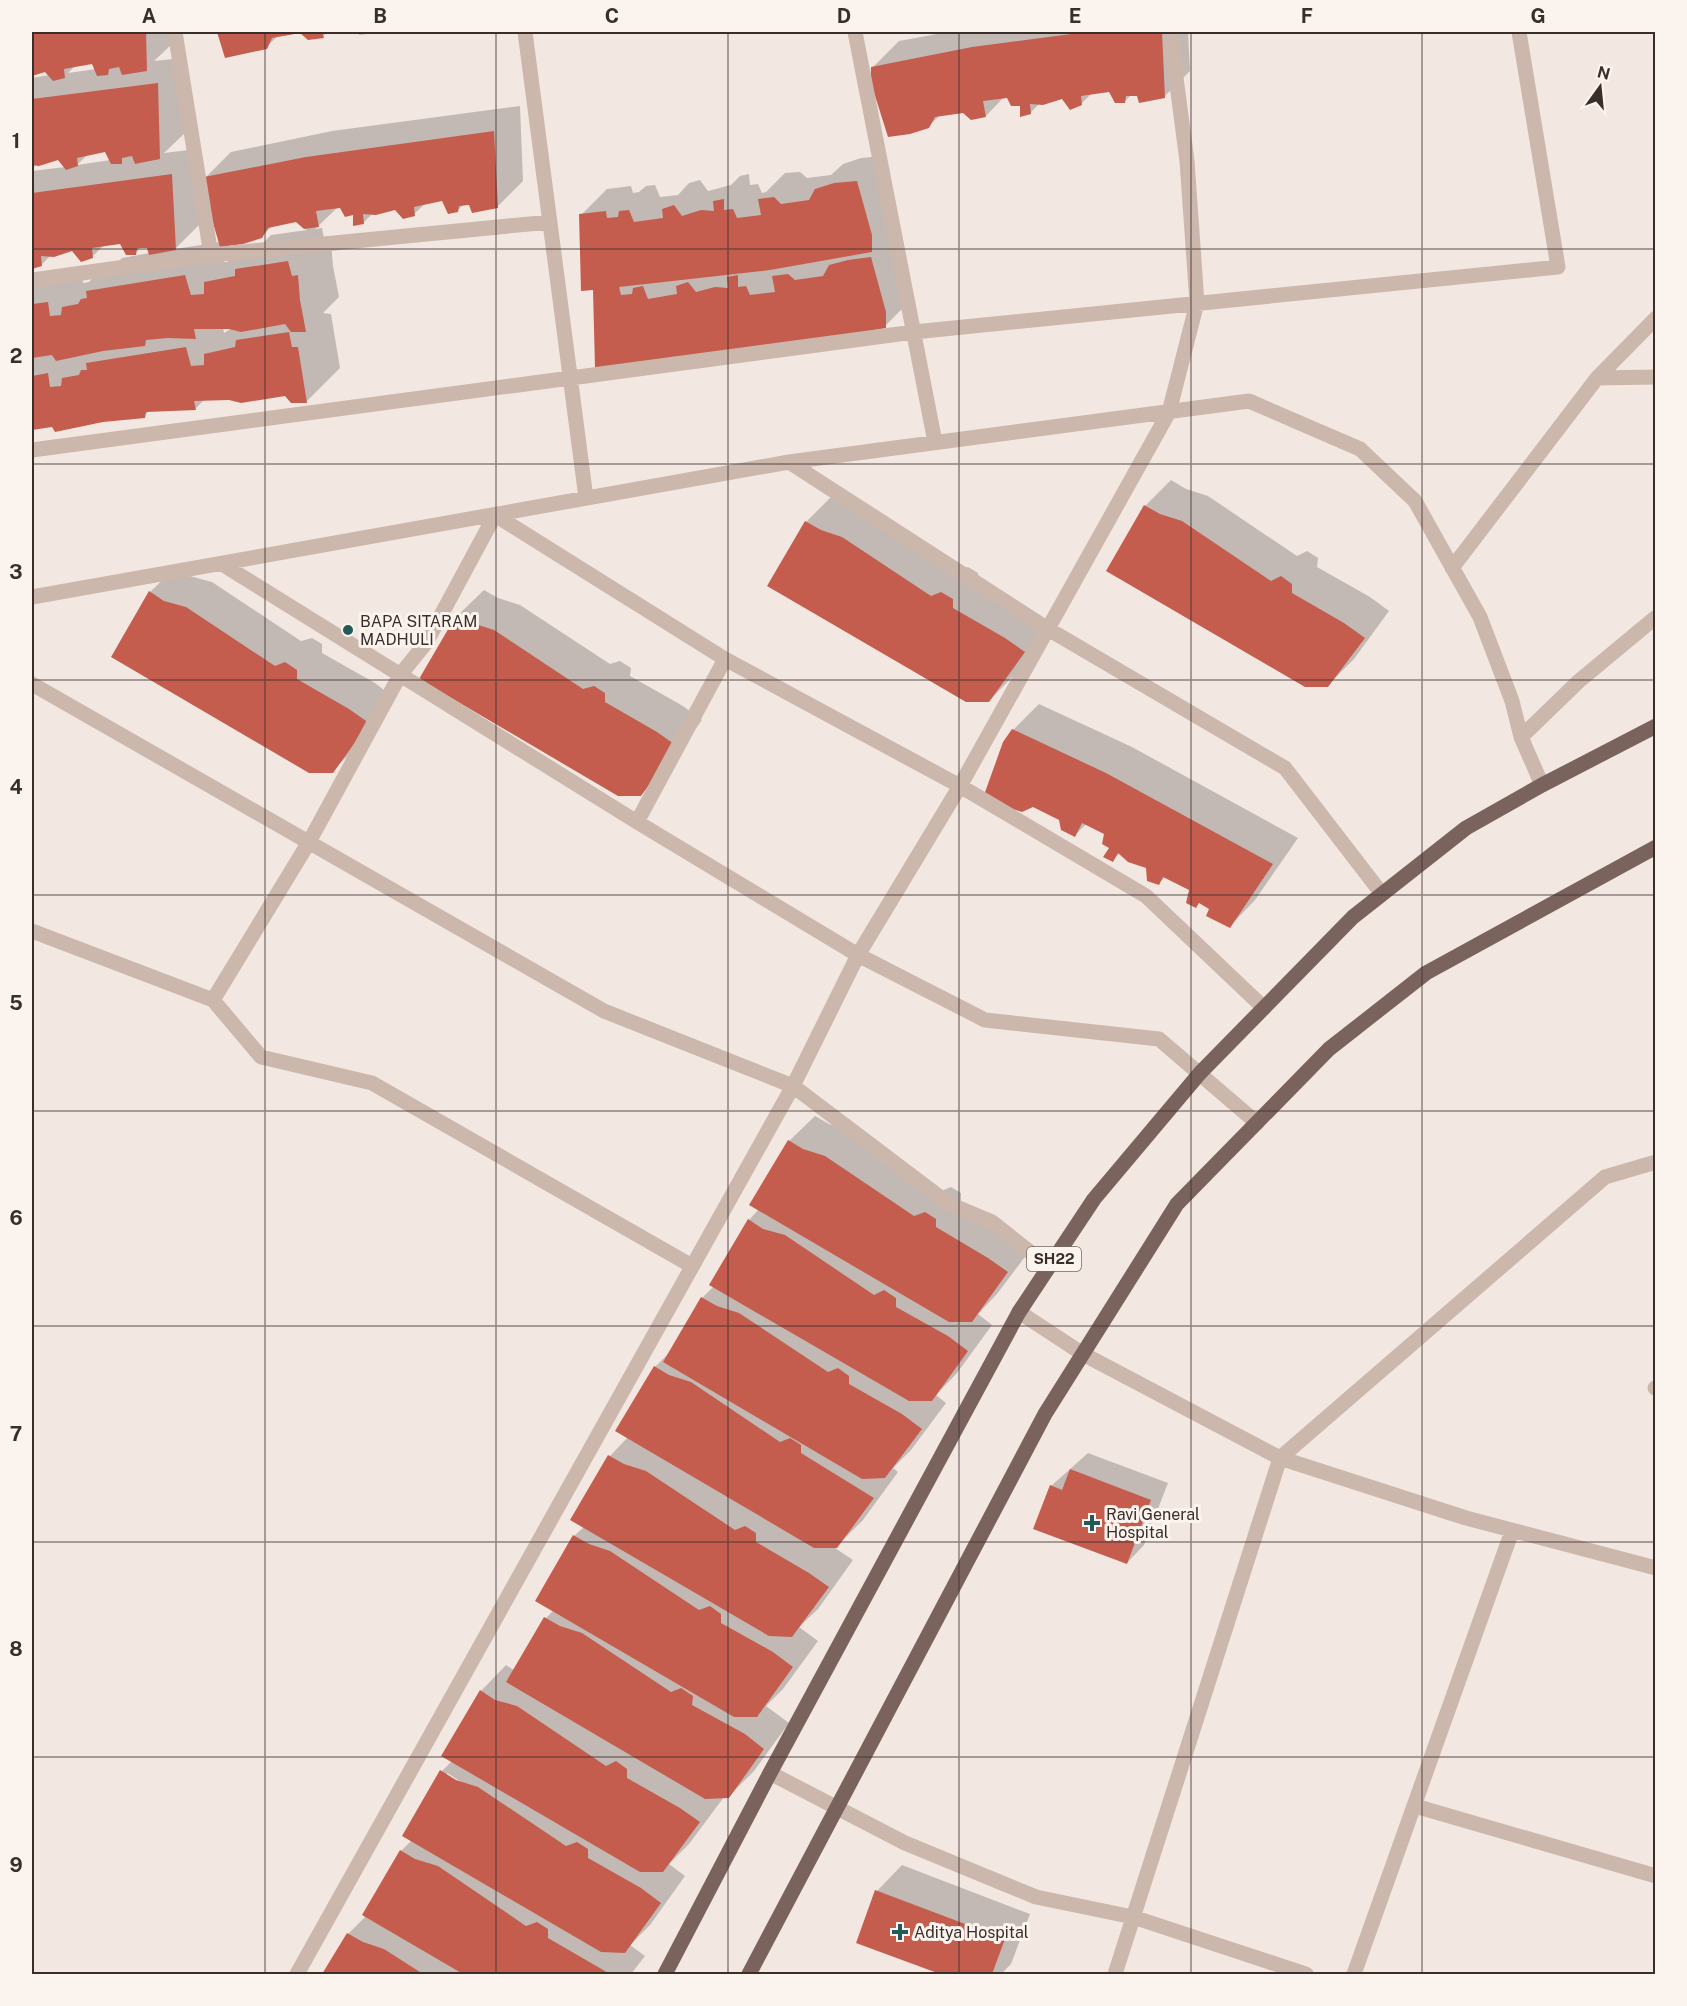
<svg xmlns="http://www.w3.org/2000/svg" width="1687" height="2006" viewBox="0 0 1687 2006" font-family="'Public Sans',sans-serif">
	<style>
		.shadow { fill: #0003; fill-rule: evenodd }
		.building { fill: #c45d4e }
		.lines { fill: none; stroke-linecap: round; stroke-linejoin: round }
		.street { stroke: #ccb7ac; stroke-width: 15 }
		.primary { stroke: #7b635d; stroke-width: 15 }
		.grid { fill: none; stroke: #3a2e2b; stroke-width: 1.5; stroke-opacity: 0.55 }
		.poi-dot { fill: #215b59; stroke: #faf3ee; stroke-width: 2 }
		.labels { text-anchor: middle; stroke-width: 6; stroke-linejoin: round; paint-order: stroke }
		.shield { fill: #faf3ee; stroke: #746966; stroke-width: 1.5 }
		.shield-label { font-size: 15px; font-weight: bold; fill: #3a2e2b }
		.poi-label { font-size: 16px; fill: #3a2e2b; stroke: #faf3ee; text-anchor: start }
		.neatline { fill: none; stroke: #3a2e2b; stroke-width: 2 }
		.grid-label { font-size: 20px; text-anchor: middle; font-weight: bold; fill: #3a2e2b }
	</style>
	<rect width="100%" height="100%" fill="#f3e8e1"/>
	<!-- shadow -->
	<path class="shadow" d="M32,32H172V44L154,61L183,58L186,132L164,153L197,149L201,223L175,249L220,242L206,177L231,152L332,131L520,106L523,181L497,207L464,204L457,211L443,200L426,203L414,214L395,208L373,213L363,223L354,214L341,206L338,207L315,229L322,228L325,243L331,242L333,266L339,297L323,313L331,314L340,368L306,402L286,394L205,399L195,409L150,410L144,416L32,428V275L82,269L83,283L89,282L97,273L108,272L122,258L150,253L149,246H142L134,255L121,242L104,245L93,256L73,250L51,255L41,265L33,267L32,171L65,167L58,158L37,164L32,169V78L49,75L45,70L32,74ZM93,62L96,69L68,73L76,65ZM106,151L111,160L77,165L88,154ZM296,221L307,230L271,235L261,245L239,249L227,262H224L220,245L261,237L273,225ZM223,327L232,328L224,333Z
		M219,32H328L323,36L308,39L301,32L278,36L266,47L226,56Z
		M359,32H371L368,34L359,35Z
		M948,32H1188L1190,71L1164,97L1132,94L1125,101L1110,90L1092,93L1081,104L1063,98L1040,103L1030,113L1021,104L1008,96H1005L986,116L971,118L964,111L940,115L928,127L873,67L899,41Z
		M883,156L911,300L885,326L784,344L595,288L581,215L607,189L631,186L633,193L639,192L646,186L655,185L660,197L678,195L689,183L700,180L708,191L731,185L740,176L749,174L750,185L758,184L762,193L766,192L785,173L800,172L807,178L831,175L843,164L861,158Z
		M1171,480L1186,489L1208,496L1297,556L1307,551L1318,558L1317,567L1370,597L1389,611L1354,659L1328,685L1145,506Z
		M832,496L957,571L968,567L978,573V582L1050,626L1015,674L989,701L769,585L806,522Z
		M176,567L190,576L212,582L301,641L312,638L322,644V653L375,683L393,697L359,745L332,771L150,592Z
		M484,590L498,598L520,605L610,664L620,661L631,668L630,676L683,706L702,720L667,768L641,794L458,615Z
		M1039,704L1132,747L1298,838L1255,900L1230,926L1191,889L1166,876L1159,883L1148,867L1120,853L1112,860L1111,847L1105,834L1087,823L1074,836L1060,819L1013,730Z
		M815,1116L829,1124L851,1131L941,1191L951,1187L961,1193V1202L1033,1246L997,1294L978,1314L992,1325L957,1373L936,1395L946,1403L911,1450L893,1468L898,1472L863,1520L835,1548L853,1560L818,1609L799,1627L818,1641L783,1689L766,1706L789,1723L754,1771L728,1797H724L689,1844L669,1864L685,1876L650,1925L630,1945L645,1956L631,1974H324L348,1934L366,1916L401,1851L412,1840L442,1771L452,1761L481,1691L506,1665L515,1671L546,1618L554,1610L574,1536L584,1527L610,1456L628,1437L655,1367L671,1351L702,1298L714,1286L749,1220L759,1209L789,1141ZM447,1773L463,1783L462,1785L447,1776Z
		M1088,1453L1168,1483L1144,1545L1127,1563L1051,1486Z
		M902,1865L1030,1914L1011,1964L1001,1974H944L858,1942L877,1891Z"/>
	<!-- building -->
	<path class="building" d="M32,32H146L147,71L122,75L119,67L109,69L108,75L97,76L92,64L64,69L65,78L53,81L45,72L32,76Z
		M217,32H322L324,38L308,40L300,33L272,38L267,49L225,58Z
		M1087,32H1162L1165,98L1139,103L1137,96H1126L1125,103H1115L1109,92L1081,96L1082,105L1070,110L1062,99L1043,105L1030,104L1031,114L1020,117V106H1011L1007,98L983,101L986,117L971,120L963,113L935,117L929,128L910,134L888,137L871,83V67L972,47Z
		M158,83L160,159L135,164L132,156L122,158V164H111L105,152L77,158L78,166L66,170L58,160L39,166L32,165V99Z
		M494,131L498,208L472,213L469,205L459,206L458,212L448,214L442,201L414,207L415,216L403,219L395,210L376,215L363,214L364,224L353,226V215L345,217L340,208L316,211L319,227L304,229L296,222L268,228L262,238L243,244L220,247L204,192V177L306,157Z
		M172,174L176,250L149,255L147,248H137L136,255H126L120,244L92,248L93,258L81,262L72,251L54,257L41,256L42,266L32,269V193Z
		M857,181L872,235V252L770,270L619,287L621,295L632,294L633,288L643,286L648,299L677,294L676,286L688,282L696,292L715,287L728,288L727,277L738,275V287L746,286L750,295L775,292L772,276L788,274L795,280L823,276L829,265L848,260L871,257L886,312V328L785,346L595,368L593,290L581,291L579,214L606,211L607,218L618,217L619,211L629,210L634,222L663,218L662,209L674,205L682,216L701,210L714,211L713,201L724,199V210L733,209L737,218L761,215L758,199L774,197L781,204L809,200L815,189L834,183Z
		M288,261L292,276L298,275L300,300L306,332H291L285,324L241,332L229,329H194L196,339L168,338L146,340L145,346L103,351L56,361L52,355L32,358V304L48,302L50,316L61,315L62,307L78,304L81,299L87,298L86,291L185,275L191,295L204,294V282L235,276V269Z
		M289,332L292,347H298L307,403H291L285,396L241,403L229,400L194,401L196,410L146,412L145,418L103,422L55,432L52,427L32,430V376L48,373L50,387L61,386L62,378L79,375L81,370H87L86,363L186,347L191,366L204,365V354L235,347L236,340Z
		M1144,505L1160,514L1182,521L1271,581L1281,576L1292,584V593L1344,623L1365,638L1328,687H1305L1106,571Z
		M805,521L821,530L842,537L931,596L941,592L953,599V608L1005,638L1025,652L989,702H966L767,586Z
		M149,591L164,601L186,607L275,666L285,662L297,670V679L349,709L369,723L333,773H309L111,657Z
		M457,614L472,623L494,630L583,689L594,686L605,693V702L657,732L677,746L641,796H618L419,679Z
		M1012,729L1106,773L1273,864L1230,928L1206,916L1209,909L1199,903L1196,908L1186,903L1189,890L1163,877L1159,885L1147,881L1146,868L1128,862L1118,853L1113,862L1103,857L1109,848L1102,844L1104,834L1082,823L1075,837L1061,830L1059,820L1033,807L1022,812L1003,806L984,795L1003,742Z
		M788,1140L803,1149L825,1156L914,1216L925,1212L936,1219V1227L988,1258L1008,1272L972,1322H949L749,1205Z
		M748,1219L763,1229L785,1235L874,1295L884,1290L896,1298V1307L948,1336L968,1351L932,1401H909L709,1285Z
		M701,1297L717,1306L739,1313L828,1372L838,1368L849,1376V1384L902,1414L922,1429L885,1478L862,1479L663,1362Z
		M654,1366L669,1375L691,1382L780,1442L790,1438L801,1445V1453L874,1498L837,1548H814L615,1431Z
		M608,1455L624,1464L646,1471L735,1530L745,1526L756,1533V1542L809,1573L829,1587L792,1637L769,1636L570,1520Z
		M1070,1469L1151,1500L1127,1564L1033,1529L1050,1485L1062,1490Z
		M573,1535L589,1544L610,1551L699,1610L710,1606L721,1614V1623L773,1652L793,1667L757,1717H734L535,1601Z
		M544,1617L560,1626L582,1633L671,1692L681,1688L693,1696L692,1705L745,1734L764,1749L729,1798L705,1799L506,1682Z
		M480,1690L495,1700L517,1706L606,1766L616,1761L627,1769V1778L680,1808L700,1822L663,1872H640L441,1756Z
		M440,1770L456,1780L478,1787L566,1846L577,1842L588,1849V1858L641,1888L661,1903L625,1953L601,1952L402,1836Z
		M400,1850L415,1859L438,1866L526,1926L537,1922L548,1929V1938L610,1974H463L362,1915Z
		M875,1890L1005,1939L992,1974H940L856,1943Z
		M347,1933L363,1942L384,1949L423,1974H322Z"/>
	<g class="lines">
		<!-- street -->
		<path class="street" d="M175,32L211,255
			M525,32L586,498
			M855,32L935,442
			M32,280L211,255L550,222
			M1597,378L1656,318
			M32,450L914,332L1558,267L1519,32
			M789,462L1048,629L1285,768L1382,894
			M222,564L637,822L858,955L985,1020L1159,1039L1257,1123
			M1452,568L1597,378L1656,377
			M32,597L789,462L1249,401L1360,449L1415,501L1480,617L1512,701L1521,737L1542,785
			M32,684L604,1011L793,1086L949,1204L992,1222L1049,1267
			M1521,737L1579,681L1656,617
			M637,822L725,659
			M32,931L213,1000L261,1057L372,1083L692,1266
			M213,1000L309,842L400,675L426,643L495,515L725,659L960,786L1146,896L1264,1008
			M1656,1162L1605,1177L1280,1458L1466,1518L1656,1568
			M1019,1312L1083,1354L1280,1458L1115,1974
			M1655,1388H1656
			M770,1773L905,1843L1036,1897L1133,1917L1306,1974
			M1415,1806L1656,1876
			M297,1974L793,1086L858,955L960,786L1169,412L1197,303L1187,161L1170,32
			M1354,1974L1512,1531"/>
		<!-- primary -->
		<path class="primary" d="M665,1974L770,1773L1019,1312L1094,1199L1200,1073L1353,917L1466,828L1542,785L1656,726
			M749,1974L1045,1414L1177,1204L1329,1049L1426,973L1656,847"/>
	</g>
	<!-- grid -->
	<path class="grid" d="M265,32V1974M496,32V1974M728,32V1974M959,32V1974M1191,32V1974M1422,32V1974M32,249H1656M32,464H1656M32,680H1656M32,895H1656M32,1111H1656M32,1326H1656M32,1542H1656M32,1757H1656"/>
	<!-- markers -->
	<g class="poi-dot">
		<circle cx="348" cy="630" r="6"/>
		<path d="M1089 1514h6v6h6v6h-6v6h-6v-6h-6v-6h6z"/>
		<path d="M897 1923h6v6h6v6h-6v6h-6v-6h-6v-6h6z"/>
	</g>
	<g class="labels">
		<!-- shield labels -->
		<rect class="shield" x="1027" y="1247" width="54" height="24" rx="4.5"/>
		<g class="shield-label">
			<text x="1054" y="1264">SH22</text>
		</g>
		<!-- poi labels -->
		<g class="poi-label">
			<text x="360" y="627">BAPA SITARAM<tspan x="360" dy="18">MADHULI</tspan></text>
			<text x="1106" y="1520">Ravi General<tspan x="1106" dy="18">Hospital</tspan></text>
			<text x="914" y="1938">Aditya Hospital</text>
		</g>
	</g>
	<!-- border -->
	<rect width="1687" height="2006" fill="none" stroke="#faf3ee" stroke-width="66"/>
	<!-- north arrow -->
	<g transform="translate(1600 87) rotate(15)" stroke="#faf3ee" stroke-width="4.5" paint-order="stroke">
	<path d="M0-4.5L10 22L0 15L-10 22Z" fill="#3a2e2b"/>
	<text y="-9" font-size="16" font-weight="bold" text-anchor="middle" fill="#3a2e2b">N</text>
	</g>
	<rect x="33" y="33" width="1621" height="1940" class="neatline"/>
	<g class="grid-label">
		<text x="149" y="23">A</text>
		<text x="380" y="23">B</text>
		<text x="612" y="23">C</text>
		<text x="844" y="23">D</text>
		<text x="1075" y="23">E</text>
		<text x="1307" y="23">F</text>
		<text x="1538" y="23">G</text>
		<text x="16" y="148">1</text>
		<text x="16" y="363">2</text>
		<text x="16" y="579">3</text>
		<text x="16" y="794">4</text>
		<text x="16" y="1010">5</text>
		<text x="16" y="1225">6</text>
		<text x="16" y="1441">7</text>
		<text x="16" y="1656">8</text>
		<text x="16" y="1872">9</text>
	</g>
</svg>
